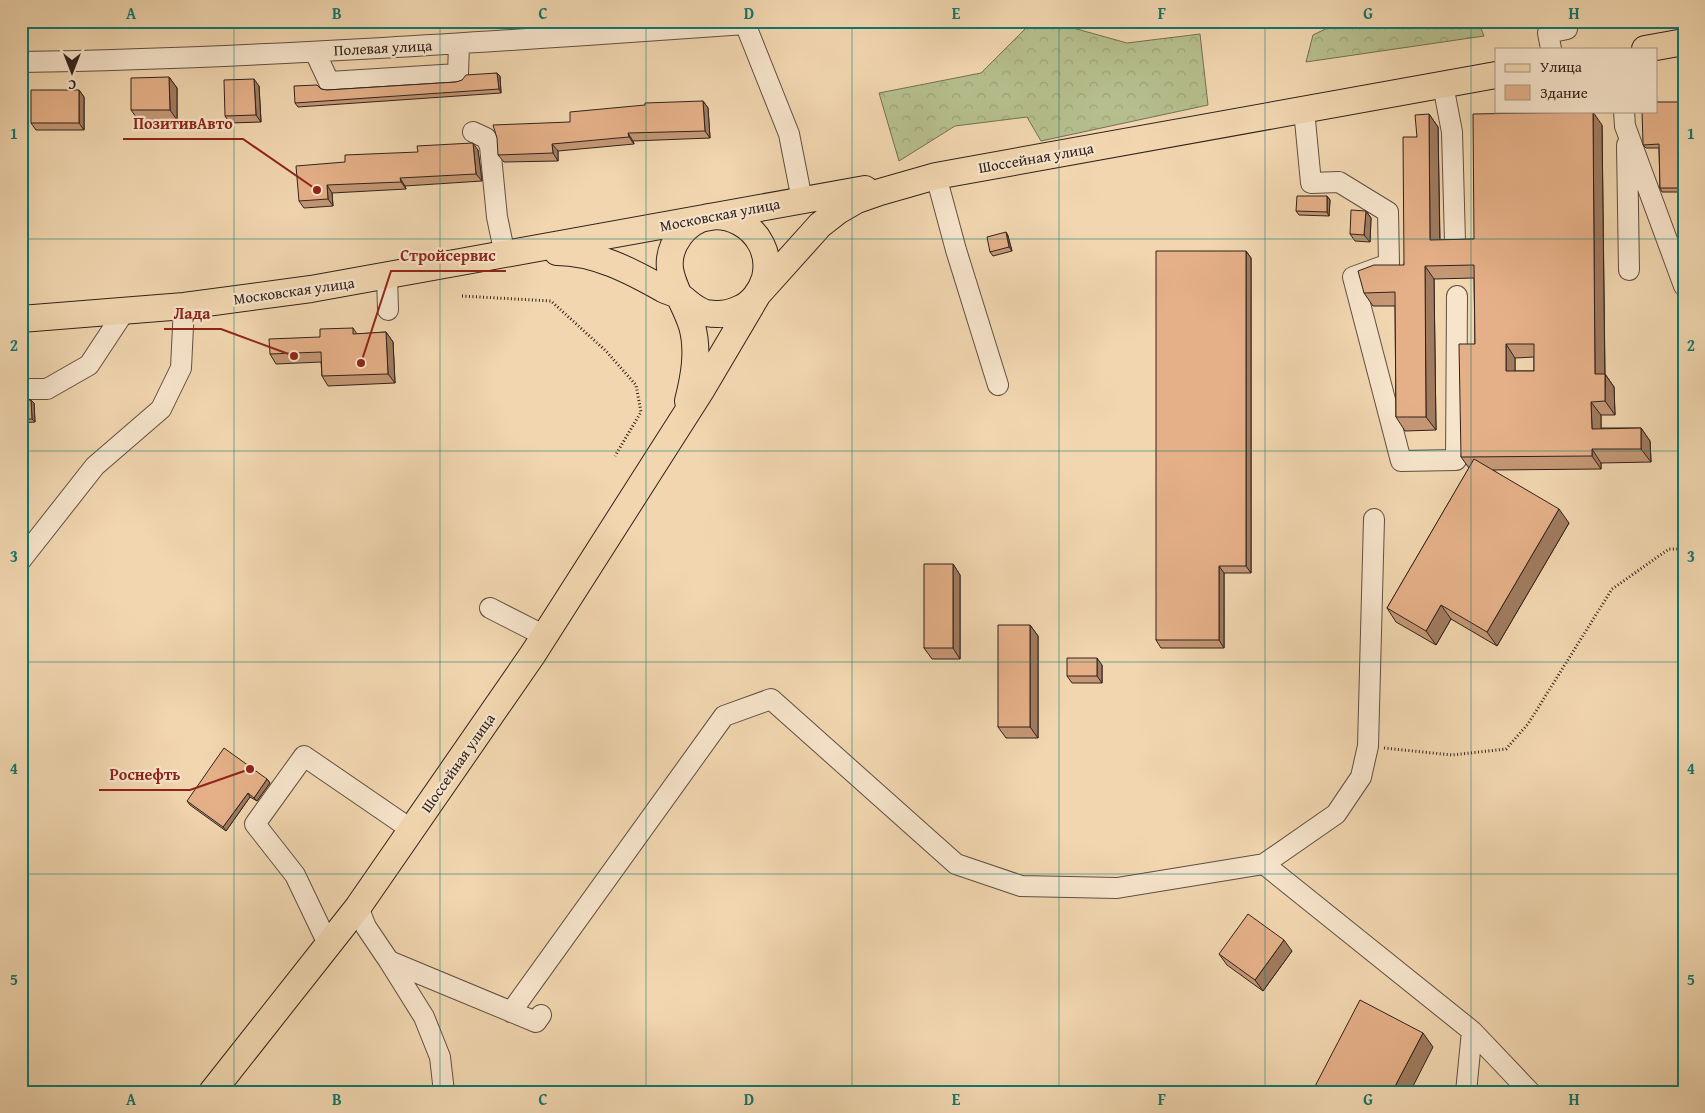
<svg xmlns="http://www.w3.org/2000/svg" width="1705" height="1113" viewBox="0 0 1705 1113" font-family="'Gentium Book Plus',serif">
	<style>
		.forest { fill: url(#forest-crowns); stroke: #747055 }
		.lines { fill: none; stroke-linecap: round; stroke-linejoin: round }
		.minor-casing { stroke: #614f42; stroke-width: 22 }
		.major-casing { stroke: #31221d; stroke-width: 28 }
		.path { stroke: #31221d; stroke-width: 3; stroke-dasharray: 1 2.5; stroke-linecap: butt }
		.minor { stroke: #f6e4cb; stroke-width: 20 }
		.major { stroke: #f1d6af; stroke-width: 26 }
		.wall { fill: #c59775; stroke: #31221d; fill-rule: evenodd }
		.shaded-wall { fill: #a07b5f; stroke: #31221d }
		.building { fill: #e5b088; stroke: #31221d; fill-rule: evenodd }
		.grid { fill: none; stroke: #0f766e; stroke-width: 1; stroke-opacity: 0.55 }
		.labels { text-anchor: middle; stroke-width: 4.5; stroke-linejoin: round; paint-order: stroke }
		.street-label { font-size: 15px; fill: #31221d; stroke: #f6e4cb }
		.leader { fill: none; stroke: #8f2418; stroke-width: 2 }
		.callout-dot { fill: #8f2418; stroke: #f6e4cb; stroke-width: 2 }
		.callout-label { font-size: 16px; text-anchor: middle; font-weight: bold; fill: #8f2418; stroke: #f6e4cb; stroke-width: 4.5; stroke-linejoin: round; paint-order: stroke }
		.neatline { fill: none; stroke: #0f766e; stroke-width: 2 }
		.grid-label { font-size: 16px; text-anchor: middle; font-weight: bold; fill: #0f766e }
	</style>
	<defs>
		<pattern id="forest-crowns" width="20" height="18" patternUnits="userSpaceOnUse" patternTransform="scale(1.25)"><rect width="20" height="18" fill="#b6be8d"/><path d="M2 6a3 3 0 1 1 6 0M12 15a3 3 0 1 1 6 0" fill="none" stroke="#9da379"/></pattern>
	</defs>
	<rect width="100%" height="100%" fill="#f1d6af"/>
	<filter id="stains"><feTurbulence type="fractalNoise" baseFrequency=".004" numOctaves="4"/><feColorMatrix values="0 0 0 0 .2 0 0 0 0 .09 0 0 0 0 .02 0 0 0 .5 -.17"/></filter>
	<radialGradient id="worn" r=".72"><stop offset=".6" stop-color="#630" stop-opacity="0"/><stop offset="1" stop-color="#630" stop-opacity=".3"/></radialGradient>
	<!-- forest -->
	<path class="forest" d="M1033,21H1048L1127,43L1200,34L1208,105L1041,141L1027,117L955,126L899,161L879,93L981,73Z
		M1342,21H1478L1484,36L1306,62L1313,35Z"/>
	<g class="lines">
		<!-- minor casing -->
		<g class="minor-casing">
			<path id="minor" d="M744,21L789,134L802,200
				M1551,49L1548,33L1567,29
				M315,52L329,82L458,74L459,44
				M21,62C263,58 504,41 745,24
				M1443,85L1452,132L1455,241
				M1304,110L1311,183L1339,182L1388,212L1389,264L1353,277L1401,461L1456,460L1457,296
				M1624,111L1625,126L1684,286
				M473,132L486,138L490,146L497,217L505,255
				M1627,145L1629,270
				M936,176L956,250L998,385
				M387,276L388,310
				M21,389H47L89,365L124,312
				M21,560L95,466L161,409L181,368L184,306
				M490,608L545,636
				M1264,864L1336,814L1361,777L1368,746L1374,519
				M358,907L366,927L389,961L424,1017L440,1057L444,1092
				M328,944L295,875L255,824L304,756L412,830
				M389,961L536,1022L541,1015
				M511,1012L724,716L771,699L956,864L1021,886L1117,888L1264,864L1472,1031L1530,1092
				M1466,1092L1472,1031"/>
		</g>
		<!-- major casing -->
		<g class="major-casing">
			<path id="major" d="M1645,49L1684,42
				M557,252C595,252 631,271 663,289C669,292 675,293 681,297C689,303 695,310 706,313C717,315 729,314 739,309C752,304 761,291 765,278C777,228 712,193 680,235C655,269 682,293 692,326C699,351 694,377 688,401
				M21,319L184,306L311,289L865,189
				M212,1092L358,907L533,654L702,389L758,294L820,225L838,211L857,200L880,192L936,176L1496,75"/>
		</g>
		<!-- path -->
		<path class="path" d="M462,296L551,301L606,351L636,385L641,412L615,456
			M1384,748L1452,755L1506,749L1528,724L1612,589L1669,549H1684"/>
		<!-- minor -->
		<use href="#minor" class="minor"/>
		<!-- major -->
		<use href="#major" class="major"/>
	</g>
	<!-- wall -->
	<path class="wall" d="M497,73L500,76L501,93L298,107L295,103L321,89L327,90L456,82Z
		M169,77L177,88V120L139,121L131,110Z
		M259,86L261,122L230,123L225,116Z
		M79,90L84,97V130H36L31,123Z
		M703,101L708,108L710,138L633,141L634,144L558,151V161L504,162L498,155Z
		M1684,102V192H1662L1660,188L1659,148H1646L1643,145Z
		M1429,114L1438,127L1440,240L1474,239L1602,125L1605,374L1614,387L1615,415H1601V428H1641L1650,441L1651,462L1601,463V469L1493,470L1569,523L1497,646L1451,619L1436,645L1396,622L1387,608L1469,468L1461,457L1475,344L1474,278L1434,279L1436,430L1405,431L1396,417L1395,306H1373L1364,293L1404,265L1417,137ZM1534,357V371H1515V358Z
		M478,150L482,181L405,186L406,189L332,193L333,206L304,208L299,201L345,162Z
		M1327,196L1330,200L1329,216L1299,215L1296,211Z
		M1366,211L1371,218L1370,242L1355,241L1350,234Z
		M1006,232L1008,236L1012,251L993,256L990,252Z
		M1246,251L1251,258V573H1224V648H1161L1156,640Z
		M353,328L357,334L386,332L393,342L395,383L328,386L322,376L321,362L276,364L270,354Z
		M21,400H31L34,403L35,422L21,423Z
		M953,564L960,575V659H932L924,648Z
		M1030,625L1038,636V738H1006L998,727Z
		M1102,665V683H1072L1067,676Z
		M267,779L270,783L257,801L250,797L226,831L190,805L187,801Z
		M1292,951L1263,991L1227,965L1219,954Z"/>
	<!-- shaded-wall -->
	<path class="shaded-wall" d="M497,73L500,76L501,93L499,89Z
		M169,77L177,88V120L170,110Z
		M254,79L259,86L261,122L256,115Z
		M79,90L84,97V130L79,123Z
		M703,101L708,108L710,138L705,131Z
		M1593,112L1602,125L1605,387L1595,374Z
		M1429,114L1438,127L1440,253L1430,240Z
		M628,133L633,141L634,144L629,137Z
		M473,143L478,150L482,181L476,174Z
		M552,144L558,151V161L553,153Z
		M400,178L405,186L406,189L401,182Z
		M327,185L332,193L333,206L328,199Z
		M1327,196L1330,200L1329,216L1327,212Z
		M1366,211L1371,218L1370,242L1364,235Z
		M1006,232L1008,236L1012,251L1009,247Z
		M1246,251L1251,258V573L1246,566Z
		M1425,266L1434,279L1436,430L1426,417Z
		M386,332L393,342L395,383L388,374Z
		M1506,344L1515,358V384L1506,371Z
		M1605,374L1614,387L1615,415L1605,401Z
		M31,400L34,403L35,422L32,419Z
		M1591,402L1601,415V442L1592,429Z
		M1641,428L1650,441L1651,462L1641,449Z
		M1592,449L1601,463V469L1592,456Z
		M1559,509L1569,523L1497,646L1487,632Z
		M953,564L960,575V659L953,648Z
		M1219,566L1224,573V648L1219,640Z
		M1441,605L1451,619L1436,645L1426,631Z
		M1030,625L1038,636V738L1030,727Z
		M1097,658L1102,665V683L1097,676Z
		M267,779L270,783L257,801L254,798Z
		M248,793L250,797L226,831L223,827Z
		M1284,940L1292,951L1263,991L1255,980Z
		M1423,1033L1433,1047L1410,1092H1392Z"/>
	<!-- building -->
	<path class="building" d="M497,73L499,89L295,103L294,86L317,85L321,89L327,90L456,82L462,80L466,75Z
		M169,77L170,110H131V78Z
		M254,79L256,115L225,116L224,80Z
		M31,90H79V123H31Z
		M703,101L705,131L628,133L629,137L552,144L553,153L498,155L497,138L493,125L570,122V112L645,105V103Z
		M1656,102H1684V188H1660L1659,144L1643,145V143L1642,111H1656Z
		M1593,112L1595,374H1605V401L1591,402L1592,429L1641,428V449H1592V456L1461,457L1459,344H1475L1474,265L1425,266L1426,417H1396L1395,292L1364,293L1358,271L1374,265H1404L1403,137H1417L1415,115L1429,114L1430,240L1474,239L1473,114ZM1506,344H1534V371H1506Z
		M473,143L476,174L400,178L401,182L327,185L328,199L299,201L296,166L345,162V155L418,152L417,146Z
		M1297,196H1327V212L1296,211Z
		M1351,210L1366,211L1364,235L1350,234Z
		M1006,232L1009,247L990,252L987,237Z
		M1156,251H1246V566H1219V640H1156Z
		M353,328V334L386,332L388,374L322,376L321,352L270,354L269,339L320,337V329Z
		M21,400H31L32,419H21Z
		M1474,459L1559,509L1487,632L1441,605L1426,631L1387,608Z
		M924,564H953V648H924Z
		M998,625H1030V727H998Z
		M1067,658H1097V676H1067Z
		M224,748L267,779L254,798L248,793L223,827L187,801Z
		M1248,914L1284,940L1255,980L1219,954Z
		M1360,1000L1423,1033L1392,1092H1312Z"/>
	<!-- grid -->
	<path class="grid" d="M234,21V1092M440,21V1092M646,21V1092M852,21V1092M1059,21V1092M1265,21V1092M1471,21V1092M21,239H1684M21,451H1684M21,662H1684M21,874H1684"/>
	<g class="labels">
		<!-- street labels -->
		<g class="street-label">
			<text transform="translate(383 48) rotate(-3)" y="5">Полевая улица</text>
			<text transform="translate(1036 158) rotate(-10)" y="5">Шоссейная улица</text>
			<text transform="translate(720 215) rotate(-11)" y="5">Московская улица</text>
			<text transform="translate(294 291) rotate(-8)" y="5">Московская улица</text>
			<text transform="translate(458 763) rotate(-55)" y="5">Шоссейная улица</text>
		</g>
	</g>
	<!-- callouts -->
	<path class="leader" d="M317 190L243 139H123M361 363L391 271H506M294 356L221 329H164M250 769L190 790H99"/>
	<g class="callout-dot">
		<circle cx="317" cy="190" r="5"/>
		<circle cx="361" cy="363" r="5"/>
		<circle cx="294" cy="356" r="5"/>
		<circle cx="250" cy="769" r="5"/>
	</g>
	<g class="callout-label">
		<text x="183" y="129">ПозитивАвто</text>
		<text x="448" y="261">Стройсервис</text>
		<text x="192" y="319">Лада</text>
		<text x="145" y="780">Роснефть</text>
	</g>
	<!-- margin -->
	<rect width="1705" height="1113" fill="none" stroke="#f1d6af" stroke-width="55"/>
	<!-- legend -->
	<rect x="1495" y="48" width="162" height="65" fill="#f6e4cb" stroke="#a79685"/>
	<rect x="1505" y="64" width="25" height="8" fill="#f1d6af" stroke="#a79685"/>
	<text x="1540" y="72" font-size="15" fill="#31221d">Улица</text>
	<rect x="1505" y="85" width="25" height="15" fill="#e5b088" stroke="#a79685"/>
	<text x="1540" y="98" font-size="15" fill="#31221d">Здание</text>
	<!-- north arrow -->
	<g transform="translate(72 72) rotate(180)" stroke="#f6e4cb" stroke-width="4" paint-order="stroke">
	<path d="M0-4L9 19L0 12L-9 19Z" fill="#31221d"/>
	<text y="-8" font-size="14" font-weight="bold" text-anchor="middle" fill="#31221d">С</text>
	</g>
	<rect x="28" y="28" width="1650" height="1058" class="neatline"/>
	<g class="grid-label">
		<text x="131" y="19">A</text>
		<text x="337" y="19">B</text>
		<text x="543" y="19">C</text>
		<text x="749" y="19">D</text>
		<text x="956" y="19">E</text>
		<text x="1162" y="19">F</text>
		<text x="1368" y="19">G</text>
		<text x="1574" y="19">H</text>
		<text x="14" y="139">1</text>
		<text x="1691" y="139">1</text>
		<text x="14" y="351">2</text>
		<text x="1691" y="351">2</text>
		<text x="14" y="562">3</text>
		<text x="1691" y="562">3</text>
		<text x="14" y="774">4</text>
		<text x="1691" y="774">4</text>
		<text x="14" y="985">5</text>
		<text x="1691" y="985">5</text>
		<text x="131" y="1105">A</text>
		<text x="337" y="1105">B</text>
		<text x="543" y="1105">C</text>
		<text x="749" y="1105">D</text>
		<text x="956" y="1105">E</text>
		<text x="1162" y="1105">F</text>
		<text x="1368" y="1105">G</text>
		<text x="1574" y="1105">H</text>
	</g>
	<rect width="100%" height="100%" filter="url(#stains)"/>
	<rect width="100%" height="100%" fill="url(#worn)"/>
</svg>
